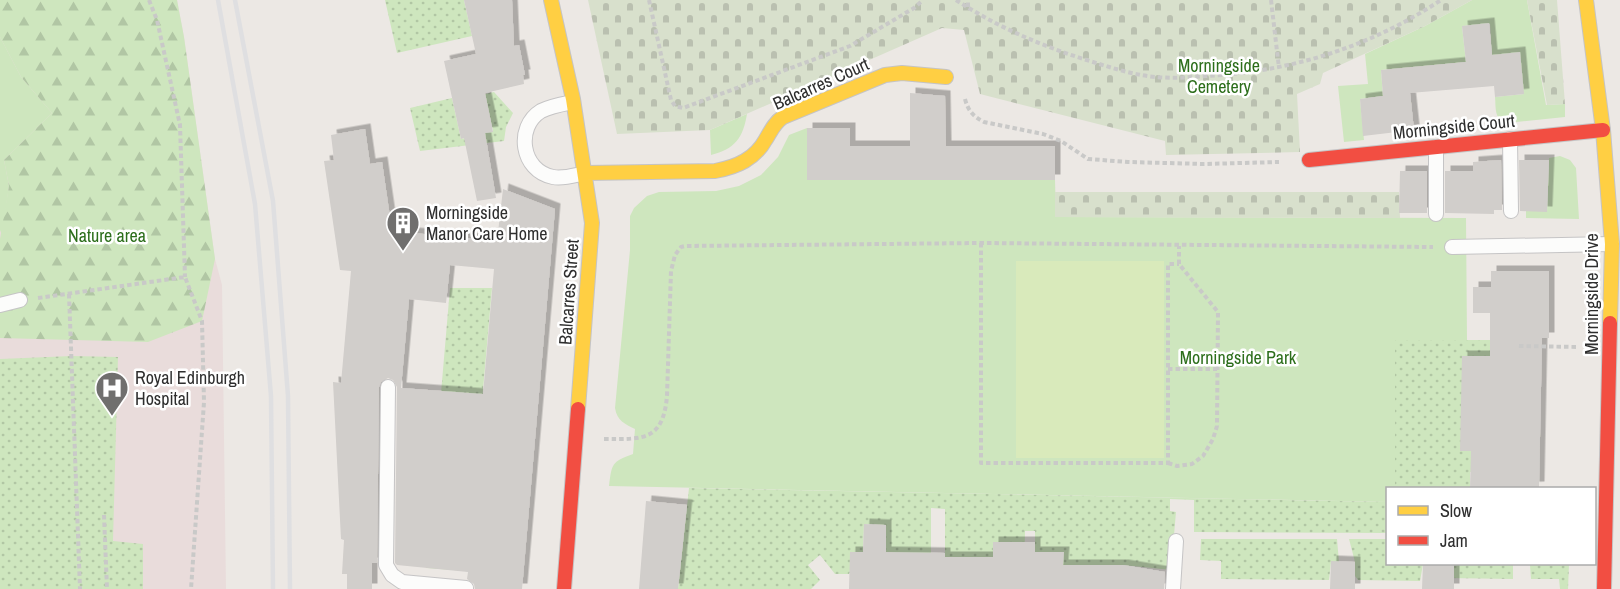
<svg xmlns="http://www.w3.org/2000/svg" width="1620" height="589" viewBox="0 0 1620 589" font-family="'Archivo Narrow',sans-serif">
	<style>
		.medical { fill: #e9dcdb }
		.grass { fill: #cee6be }
		.forest { fill: url(#forest-firs) }
		.cemetery { fill: url(#cemetery-stones) }
		.garden { fill: url(#garden-dots) }
		.pitch { fill: #d9eabb }
		.building { fill: #d1cecb; fill-rule: evenodd; filter: url(#shadow) }
		.lines { fill: none; stroke-linecap: round; stroke-linejoin: round }
		.lane-casing { stroke: #c5c4c5; stroke-width: 16 }
		.slow-casing { stroke: #c5c4c5; stroke-width: 16 }
		.jam-casing { stroke: #c5c4c5; stroke-width: 16 }
		.path { stroke: #c9c9c8; stroke-width: 4; stroke-dasharray: 4.5 3; stroke-linecap: butt }
		.lane { stroke: #fcfcfb; stroke-width: 14 }
		.slow { stroke: #ffcf43; stroke-width: 14 }
		.jam { stroke: #f24e42; stroke-width: 14 }
		.rail { stroke: #dfdfe1; stroke-width: 4.5 }
		.labels { text-anchor: middle; stroke-width: 5; stroke-linejoin: round; paint-order: stroke }
		.park-label { font-size: 18px; fill: #2c6e1b; stroke: #fff }
		.street-label { font-size: 18px; fill: #2e2e2e; stroke: #fff }
		.poi-label { font-size: 18px; fill: #2e2e2e; stroke: #fff; text-anchor: start }
	</style>
	<defs>
		<pattern id="forest-firs" width="22" height="20" patternUnits="userSpaceOnUse" patternTransform="scale(1.5)"><rect width="22" height="20" fill="#cee6be"/><path d="M5 1l3.5 6h-7zM16 11l3.5 6h-7z" fill="#b1c6a4"/></pattern>
		<pattern id="cemetery-stones" width="16" height="16" patternUnits="userSpaceOnUse" patternTransform="scale(1.5)"><rect width="16" height="16" fill="#d8e0cc"/><path d="M2 7V4a2 2 0 0 1 4 0v3zM10 15v-3a2 2 0 0 1 4 0v3z" fill="#bac0b0"/></pattern>
		<pattern id="garden-dots" width="8" height="8" patternUnits="userSpaceOnUse" patternTransform="scale(1.5)"><rect width="8" height="8" fill="#cee6be"/><path d="M2 2h.1M6 6h.1" fill="none" stroke="#b1c6a4" stroke-width="1.8" stroke-linecap="round"/></pattern>
		<filter id="shadow"><feDropShadow dx="5.5" dy="-5.5" stdDeviation="0" flood-color="#0004"/></filter>
	</defs>
	<rect width="100%" height="100%" fill="#ece8e4"/>
	<!-- medical -->
	<path class="medical" d="M0,0H177L184,37L215,259L222,285L226,589H0Z"/>
	<!-- grass -->
	<path class="grass" d="M1472,0H1527L1546,105L1565,104V117L1506,123C1494,119 1496,108 1495,97L1524,94L1492,55L1490,24L1462,26L1466,62L1381,70L1383,96L1360,99L1364,140L1344,142L1338,86L1368,84L1365,54L1425,26Z
		M0,37L21,77L52,113L4,160L9,186L2,235L0,230Z
		M747,114C743,138 735,149 711,155L710,130Z
		M807,128L808,180H1055L1056,217L1466,218L1467,340H1395V488H1388L1387,502L609,486C612,464 611,462 633,454L635,429C625,424 617,421 615,408L630,250V216L634,208L647,196L659,192L716,191L739,186L761,175L778,157L789,135Z
		M1560,156L1570,160L1576,168L1579,219L1526,218V211H1547L1549,158Z"/>
	<!-- forest -->
	<path class="forest" d="M0,0H177L184,37L215,259L202,321L148,342L0,338V239L9,186L4,160L52,113L21,77L0,37Z"/>
	<!-- cemetery -->
	<path class="cemetery" d="M588,0H1472L1425,26L1323,73L1320,84L1297,94L1300,152L1166,155L1165,141L980,94L964,30L942,28L710,130L617,134Z
		M1527,0H1557L1565,104L1547,105Z
		M1055,192H1399L1400,218L1055,217Z"/>
	<!-- garden -->
	<path class="garden" d="M385,0H464L472,36L397,53Z
		M494,92L513,113L506,127L504,141L420,151L410,108L452,98L461,139L493,131L485,94Z
		M450,288H492L467,571L426,568Z
		M1395,340H1520L1494,358L1462,356V394L1473,451L1486,472H1470V488H1395Z
		M72,356L118,357L113,541L143,544V589H0V359Z
		M689,488L1387,502V533L1194,532V500L1170,499V511L1176,512L1171,570L1123,565H1063V553H1035V531H1025L1024,589L1008,542H993V557H945V509L931,508V589L886,552V525L864,524L863,552L849,574H835L820,555L808,565L820,580L811,589H678Z
		M1201,539H1337L1339,562H1331L1329,580L1221,579V561L1200,560Z
		M1349,539H1387L1388,564H1423L1420,581L1358,580L1355,576V562Z
		M1454,564H1569L1568,589H1560L1559,579H1531L1530,565H1513V579L1446,578L1454,573Z"/>
	<!-- pitch -->
	<path class="pitch" d="M1016,261H1164V458H1016Z"/>
	<!-- building -->
	<path class="building" d="M464,0H512L514,46L519,45L525,75H523L524,84L485,93L493,132L485,133L496,198L477,201L464,138L461,139L444,61L476,54Z
		M1489,23L1492,55L1520,52L1524,94L1495,97L1494,86L1410,93L1414,130L1363,136L1360,99L1383,96L1381,70L1466,62L1462,26Z
		M910,93L945,96L946,146H1055V180H807V128H850V146H910Z
		M365,129L370,164L382,162L392,231L497,241L503,189L555,209L522,589H475L474,584L467,579L468,572L397,565L395,563L397,387L393,380L388,378L381,382L379,387L377,563H372V589H347V574H342L344,540L341,539L333,382L341,383L351,271L340,270L324,161L334,160L331,135ZM450,265L494,269L483,394L401,388L409,299L446,303Z
		M1501,160L1502,210H1494V214L1445,213V171H1473V162Z
		M1519,160H1549L1547,212L1520,211Z
		M1400,171H1427V213H1399Z
		M1491,271H1549V338H1542L1539,487L1470,489L1471,451H1460L1462,356H1490V313H1473V287H1491Z
		M646,501L687,505L678,589H639Z
		M864,524L886,525V552L945,553V557H993V542H1035V552H1064L1063,565H1123L1165,572L1164,589H849L850,552H863Z
		M1331,561L1355,562V589H1330Z
		M1423,564H1454V589H1422Z"/>
	<g class="lines">
		<!-- lane casing -->
		<g class="lane-casing">
			<path id="lane" d="M573,102C563,104 551,106 541,111C515,127 521,171 553,177C564,179 575,175 586,173
				M1510,139L1511,211
				M1436,147V214
				M1452,247L1612,244
				M0,305L20,300
				M388,387L386,565L392,575L402,582L466,588
				M1173,589L1176,541"/>
		</g>
		<!-- slow casing -->
		<g class="slow-casing">
			<path id="slow" d="M551,0L573,99L592,223L578,409
				M1586,0L1603,130L1612,244L1610,323
				M586,173L715,171C737,167 755,159 766,139C771,131 774,123 783,117L885,75L902,73L946,77"/>
		</g>
		<!-- jam casing -->
		<g class="jam-casing">
			<path id="jam" d="M1309,160L1603,130
				M564,589L578,409
				M1604,589L1610,323"/>
		</g>
		<!-- path -->
		<path class="path" d="M149,0L157,20L180,125L185,277
			M649,0L671,100L675,106L683,108L850,46L914,8L923,0
			M956,0C999,28 1044,47 1093,62C1109,67 1125,72 1141,75C1162,79 1185,78 1205,76C1290,72 1370,47 1441,0
			M1271,0L1279,68
			M968,7V0
			M965,99C968,111 974,117 984,122L1043,134L1061,141L1088,159L1128,162L1204,164L1279,162
			M981,243V463H1168V264H1179
			M69,294L80,589
			M38,298L185,277L202,321L204,402L191,589
			M1519,346L1579,347
			M1168,369H1217
			M604,439C642,439 663,442 667,396L671,271L675,255L681,247L685,246L981,243L1433,247
			M1168,463L1177,466L1192,464L1203,456L1213,439L1217,426L1218,312L1179,264V246
			M104,515L107,589"/>
		<!-- lane -->
		<use href="#lane" class="lane"/>
		<!-- slow -->
		<use href="#slow" class="slow"/>
		<!-- jam -->
		<use href="#jam" class="jam"/>
		<!-- rail -->
		<path class="rail" d="M218,0L255,204L271,396L273,589
			M235,0L273,201L288,396L290,589"/>
	</g>
	<!-- icons -->
	<defs>
		<g id="building-pin" transform="scale(1.725)"><path d="M0 17L-7.5 6A9.5 9.5 0 1 1 7.5 6Z" fill="#706f6e" stroke="#fff"/><path d="M-4-6H4V6H1V3H-1V6H-4ZM-2.5-4.3h1.7v1.8h-1.7ZM.8-4.3h1.7v1.8H.8ZM-2.5-1h1.7V.8h-1.7ZM.8-1h1.7V.8H.8Z" fill="#fff"/></g>
		<g id="hospital-pin" transform="scale(1.725)"><path d="M0 17L-7.5 6A9.5 9.5 0 1 1 7.5 6Z" fill="#706f6e" stroke="#fff"/><path d="M-5-5h3v3.5h4V-5h3V5h-3V1.5h-4V5h-3Z" fill="#fff"/></g>
	</defs>
	<g fill-rule="evenodd">
		<use href="#building-pin" x="403" y="223"/>
		<use href="#hospital-pin" x="112" y="388"/>
	</g>
	<g class="labels">
		<!-- park labels -->
		<g class="park-label">
			<text x="1219" y="72">Morningside<tspan x="1219" dy="21">Cemetery</tspan></text>
			<text x="107" y="242">Nature area</text>
			<text x="1238" y="364">Morningside Park</text>
		</g>
		<!-- street labels -->
		<g class="street-label">
			<text transform="translate(821 84) rotate(-24)" y="6">Balcarres Court</text>
			<text transform="translate(1454 127) rotate(-6)" y="6">Morningside Court</text>
			<text transform="translate(569 292) rotate(-86)" y="6">Balcarres Street</text>
			<text transform="translate(1592 294) rotate(-90)" y="6">Morningside Drive</text>
		</g>
		<!-- poi labels -->
		<g class="poi-label">
			<text x="426" y="219">Morningside<tspan x="426" dy="21">Manor Care Home</tspan></text>
			<text x="135" y="384">Royal Edinburgh<tspan x="135" dy="21">Hospital</tspan></text>
		</g>
	</g>
	<!-- legend -->
	<rect x="1386" y="487" width="210" height="78" fill="#ffffff" stroke="#ababab" stroke-width="1.5"/>
	<rect x="1398" y="506" width="30" height="9" fill="#ffcf43" stroke="#ababab" stroke-width="1.5"/>
	<text x="1440" y="517" font-size="18" fill="#2e2e2e">Slow</text>
	<rect x="1398" y="536" width="30" height="9" fill="#f24e42" stroke="#ababab" stroke-width="1.5"/>
	<text x="1440" y="547" font-size="18" fill="#2e2e2e">Jam</text>
</svg>
